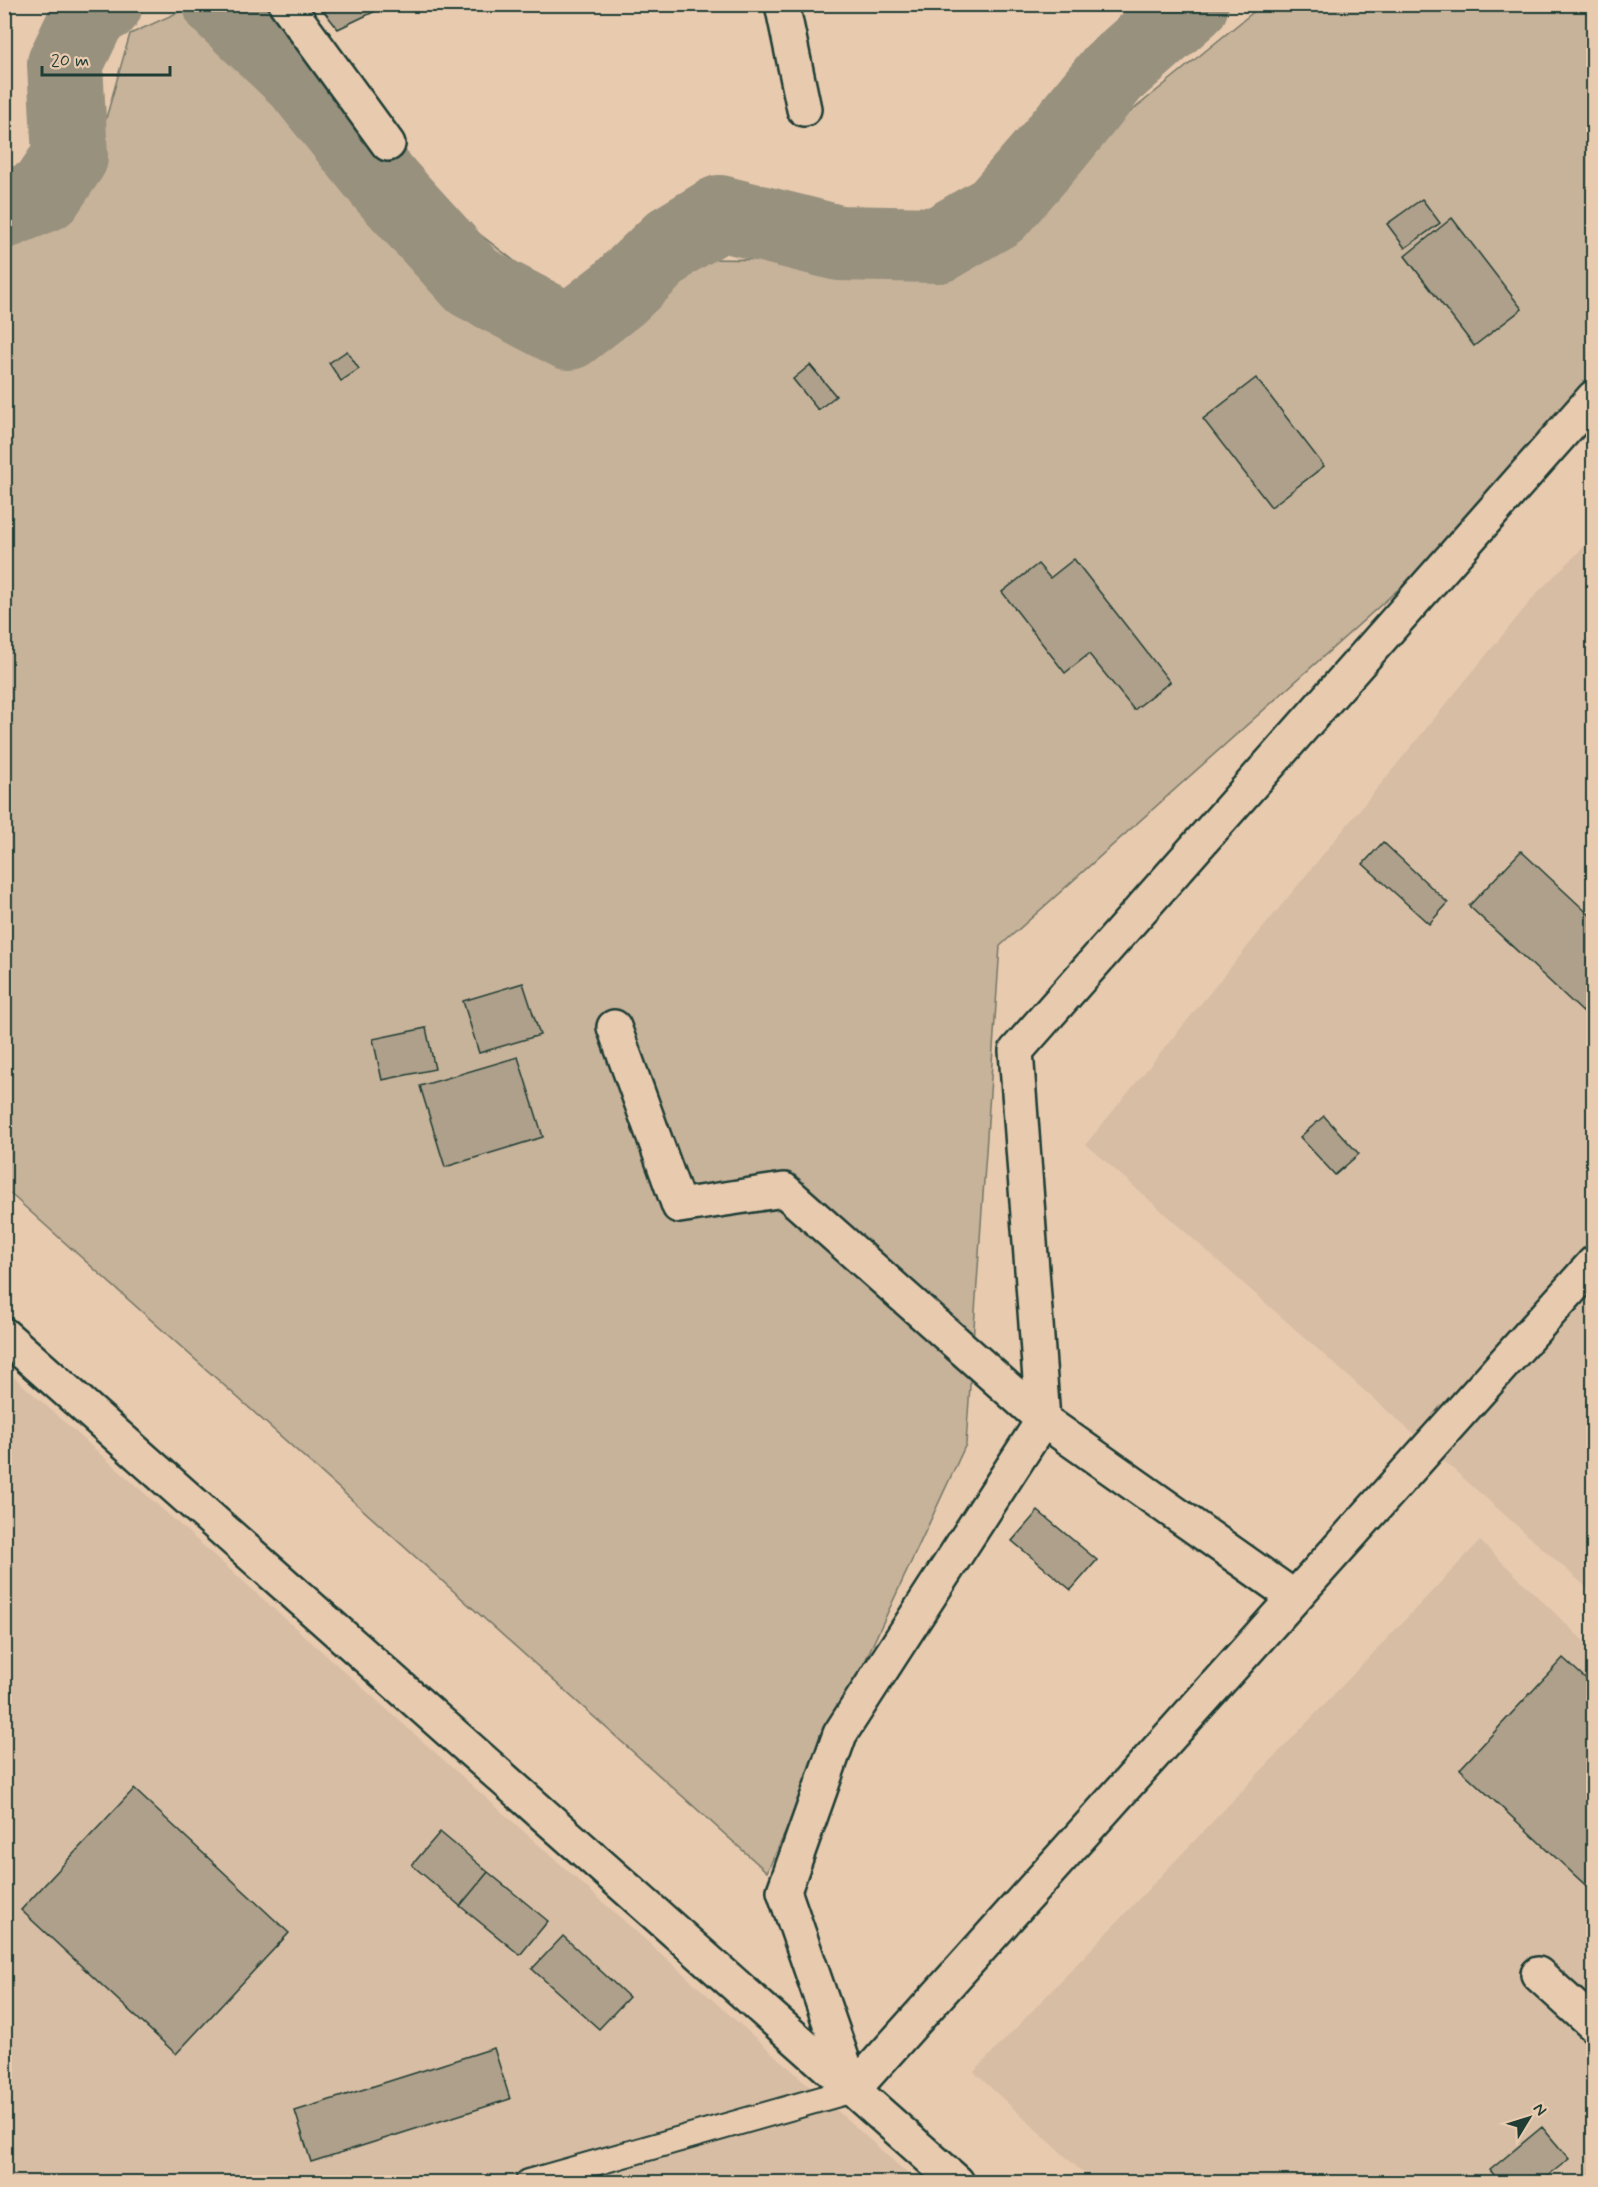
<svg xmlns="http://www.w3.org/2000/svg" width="1598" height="2187" viewBox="0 0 1598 2187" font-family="Mynerve,sans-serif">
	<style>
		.built { fill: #d7bda4 }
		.green { fill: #c7b29a; stroke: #737867; stroke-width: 1.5 }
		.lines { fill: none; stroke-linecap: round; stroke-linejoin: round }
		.river { stroke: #97917d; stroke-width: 76 }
		.building { fill: #aea08a; stroke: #1f3d34; stroke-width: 1.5 }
		.lane-casing { stroke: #1f3d34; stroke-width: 28 }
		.street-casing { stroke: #1f3d34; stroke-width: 38 }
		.lane { stroke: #e8caaf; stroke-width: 24 }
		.street { stroke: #e8caaf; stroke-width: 33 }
	</style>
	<rect width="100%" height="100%" fill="#e8caaf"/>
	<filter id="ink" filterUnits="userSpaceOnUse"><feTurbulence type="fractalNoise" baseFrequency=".0167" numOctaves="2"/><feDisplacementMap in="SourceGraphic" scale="12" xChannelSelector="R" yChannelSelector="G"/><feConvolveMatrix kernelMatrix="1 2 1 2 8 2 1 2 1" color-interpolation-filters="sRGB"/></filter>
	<g filter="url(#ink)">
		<!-- built -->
		<path class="built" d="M1593,538V1593L1086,1144L1537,593Z
			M5,1369L917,2182H5Z
			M1480,1541L1593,1650V2182H1093L974,2072Z"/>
		<!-- green -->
		<path class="green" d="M1262,5H1593V415L1000,946L966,1444L767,1872L5,1189V214L85,192L130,34L183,10L295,92L556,293L691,259L947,261Z"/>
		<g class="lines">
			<!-- river -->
			<path class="river" d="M221,4L301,80L386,186L473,282L569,332L618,294L672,242L720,213L839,243L938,245L997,211L1052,148L1113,73L1191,4
				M4,211L45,194L70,157L65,64L91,10L105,4"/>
		</g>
		<!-- building -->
		<path class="building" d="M318,4H390L338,29Z
			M1422,199L1440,223L1405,248L1387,224Z
			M1452,218L1522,309L1474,346L1405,256Z
			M347,351L359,369L341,381L329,363Z
			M810,365L836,396L818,410L793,379Z
			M1256,378L1324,466L1271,507L1203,419Z
			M1074,559L1170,682L1134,710L1089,654L1065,673L1002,592L1038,564L1050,578Z
			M1383,842L1448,903L1429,924L1363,864Z
			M1521,851L1594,919V1006L1586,1015L1469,906Z
			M523,983L540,1035L479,1053L463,1001Z
			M426,1028L435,1069L382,1080L373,1039Z
			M518,1057L543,1137L445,1167L420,1086Z
			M1324,1116L1359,1154L1335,1175L1300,1137Z
			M1038,1511L1097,1560L1071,1590L1012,1541Z
			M1563,1658L1594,1686V1893L1460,1769Z
			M134,1789L289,1933L176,2054L21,1910Z
			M440,1832L488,1872L460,1906L412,1865Z
			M488,1872L548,1921L520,1955L460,1906Z
			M563,1936L629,1997L599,2029L532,1969Z
			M494,2048L510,2099L311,2162L295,2111Z
			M1542,2127L1569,2159L1540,2182H1500L1490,2170Z"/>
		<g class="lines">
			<!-- lane casing -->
			<g class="lane-casing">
				<path id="lane" d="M528,2182L853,2090"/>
			</g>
			<!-- street casing -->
			<g class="street-casing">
				<path id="street" d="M286,4L388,144
					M782,4L804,109
					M1594,397L1016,1051L1043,1420L840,1734L784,1891L853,2090L1594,1263
					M614,1027L679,1206L784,1190L1043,1420L1294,1597
					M4,1335L957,2182
					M1538,1974L1594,2025"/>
			</g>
			<!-- lane -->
			<use href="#lane" class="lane"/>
			<!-- street -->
			<use href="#street" class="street"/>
		</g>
	</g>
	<!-- margin -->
	<rect width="1598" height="2187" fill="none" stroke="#e8caaf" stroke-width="24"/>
	<rect x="12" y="12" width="1574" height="2163" fill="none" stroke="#1f3d34" stroke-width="2" filter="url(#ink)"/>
	<!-- north arrow -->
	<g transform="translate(1529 2118) rotate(52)" stroke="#e8caaf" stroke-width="4.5" paint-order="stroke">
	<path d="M0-4.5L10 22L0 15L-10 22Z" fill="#1f3d34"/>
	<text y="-9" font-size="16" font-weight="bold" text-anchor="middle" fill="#1f3d34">N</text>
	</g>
	<!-- scale -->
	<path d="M42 66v9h128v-9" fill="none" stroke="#1f3d34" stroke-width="3"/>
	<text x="51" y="66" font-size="18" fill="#1f3d34" stroke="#e8caaf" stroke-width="4.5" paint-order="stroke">20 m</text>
</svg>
